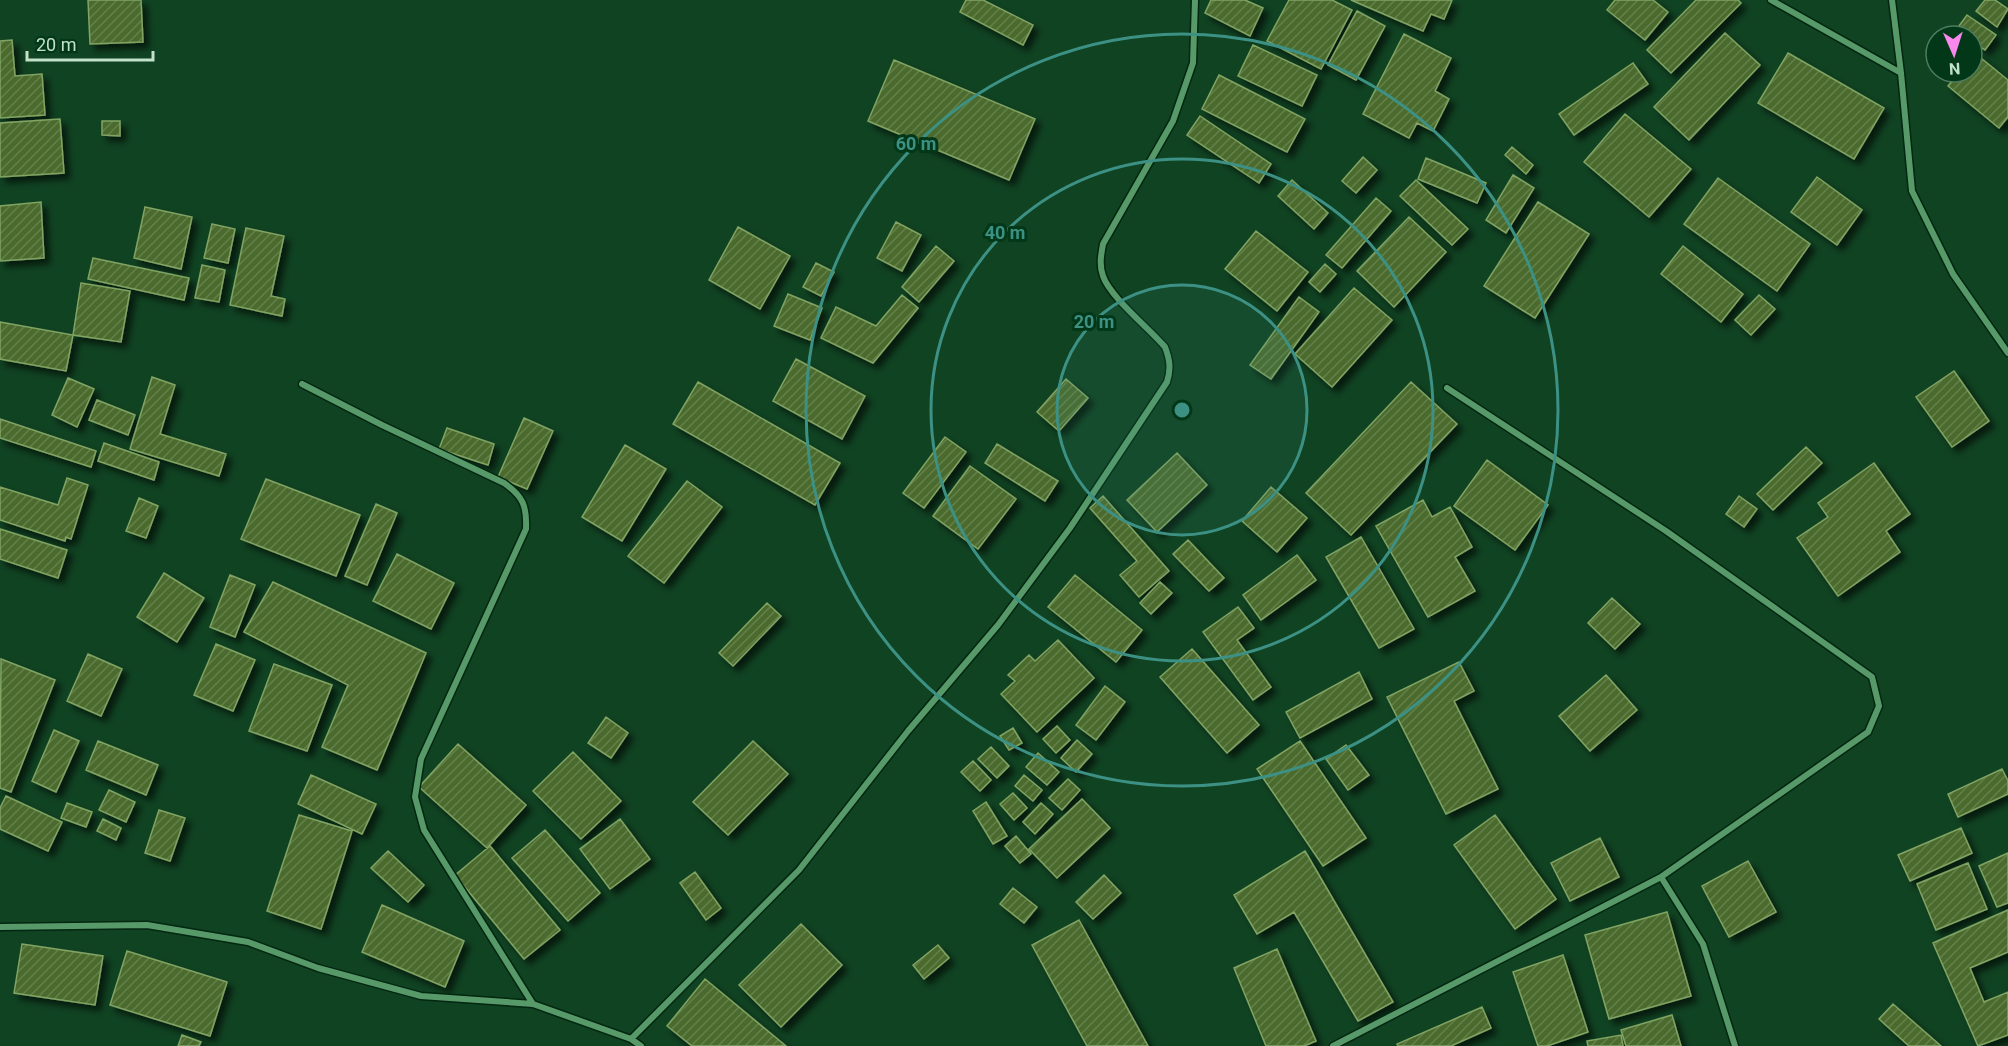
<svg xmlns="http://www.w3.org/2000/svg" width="2008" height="1046" viewBox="0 0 2008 1046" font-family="Roboto,sans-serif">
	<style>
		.building { fill: url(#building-hatch); stroke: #81a464; stroke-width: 1.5; filter: url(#shadow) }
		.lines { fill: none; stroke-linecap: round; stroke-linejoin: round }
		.street-casing { stroke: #032710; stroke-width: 9 }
		.street { stroke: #58996a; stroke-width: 6 }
		.ring { fill: none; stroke: #3c9184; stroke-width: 3 }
		.centre { fill: #3c9184; stroke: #023818; stroke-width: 3 }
		.ring-label { font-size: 18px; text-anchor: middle; font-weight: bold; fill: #3c9184; stroke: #023818; stroke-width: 6; stroke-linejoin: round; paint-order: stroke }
	</style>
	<defs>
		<pattern id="building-hatch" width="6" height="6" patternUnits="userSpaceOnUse" patternTransform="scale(1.5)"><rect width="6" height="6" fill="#4b6b2d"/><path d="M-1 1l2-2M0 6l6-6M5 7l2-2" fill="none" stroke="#63804a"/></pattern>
		<filter id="shadow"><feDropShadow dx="5.5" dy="5.5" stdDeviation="3" flood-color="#0009"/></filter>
	</defs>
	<rect width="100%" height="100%" fill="#104322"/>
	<!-- building -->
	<path class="building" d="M88,0H141L143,42L90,44Z
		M966,0H983L1033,25L1023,45L960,12Z
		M1211,0H1245L1263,8L1250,36L1205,13Z
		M1289,0H1332L1352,10L1321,69L1267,41Z
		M1351,0H1452L1444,19L1431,14L1423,31Z
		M1615,0H1653L1668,12L1645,40L1607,10Z
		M1696,0H1738L1741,3L1671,73L1647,50Z
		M1985,0H1995L2008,9L1997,27L1976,11Z
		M1357,11L1385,26L1356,80L1328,65Z
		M1967,15L1996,35L1985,50L1972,41V36H1965L1956,30Z
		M1725,33L1760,65L1689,140L1654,107Z
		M1404,34L1451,58L1435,91L1449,99L1433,131L1417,123L1409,138L1363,114Z
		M12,40L15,76L42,74L45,115L0,118V41Z
		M1253,45L1317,75L1302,106L1238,76Z
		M1788,53L1884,108L1854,159L1758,103Z
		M1976,54L2008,80V117L1999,128L1948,86L1960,72H1972V58Z
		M894,60L1035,119L1009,180L868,121Z
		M1633,63L1648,84L1574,135L1559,114Z
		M1219,75L1305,119L1287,152L1202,109Z
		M1625,114L1691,169L1649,217L1584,162Z
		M1200,116L1271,164L1259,183L1187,135Z
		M60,119L64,173L0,177V123Z
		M102,121H120V136L102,135Z
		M1512,147L1533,165L1526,174L1505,155Z
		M1363,157L1377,170L1356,193L1342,181Z
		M1426,158L1486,183L1477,203L1418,179Z
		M1513,175L1534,188L1506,233L1486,220Z
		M1817,177L1862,210L1837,245L1791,212Z
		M1718,178L1810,244L1777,291L1684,224Z
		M1292,180L1328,213L1314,229L1278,196Z
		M1416,180L1468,229L1452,245L1400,196Z
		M1376,198L1391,211L1342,268L1326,255Z
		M41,202L44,258L0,261V206Z
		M1538,202L1589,234L1535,318L1484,286Z
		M145,207L192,217L181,269L134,258Z
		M1409,217L1446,252L1394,307L1357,271Z
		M896,222L921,235L902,271L877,258Z
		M212,224L235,229L228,263L204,258Z
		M738,227L790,256L760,309L709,280Z
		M246,228L284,236L271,296L285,299L282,316L230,305Z
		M1256,231L1308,272L1277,311L1225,269Z
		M936,246L954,261L919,302L902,287Z
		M1683,246L1743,294L1721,322L1661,274Z
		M93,258L189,278L184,300L88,279Z
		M816,263L834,272L821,296L803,287Z
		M1325,264L1336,274L1320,292L1309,282Z
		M202,265L225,270L219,302L195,298Z
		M81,283L130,291L121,342L73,335Z
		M1354,288L1392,320L1332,387L1295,354Z
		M788,294L822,308L810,340L774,326Z
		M902,295L918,308L873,363L821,338L836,307L876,326Z
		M1759,295L1775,309L1751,335L1735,320Z
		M1299,297L1319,312L1271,379L1250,365Z
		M0,322L73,335L66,371L0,359Z
		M796,359L865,396L842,439L773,401Z
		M1954,371L1989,421L1952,447L1916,397Z
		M152,377L175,385L160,434L226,454L219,476L130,449Z
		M68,378L94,389L77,427L52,415Z
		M1066,379L1088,398L1059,431L1037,412Z
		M698,382L840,463L815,505L673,424Z
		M1411,382L1457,424L1351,535L1306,493Z
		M97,400L135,415L128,435L89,420Z
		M524,418L553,431L527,489L498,477Z
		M0,419L96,451L91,467L0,438Z
		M447,428L494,444L488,465L439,449Z
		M945,437L966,452L924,508L903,493Z
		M104,443L159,462L154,480L98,461Z
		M997,444L1058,481L1045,501L985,463Z
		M625,445L666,469L622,541L582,517Z
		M1806,447L1822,463L1773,510L1757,494Z
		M1177,453L1207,485L1157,532L1127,500Z
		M1487,460L1548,505L1515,550L1454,506Z
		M1874,463L1910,514L1886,531L1900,552L1838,596L1797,538L1828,517L1818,503Z
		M970,466L1016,499L978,549L933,516Z
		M67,478L88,485L71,539L66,537L65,541L0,520V487L58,505Z
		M266,479L360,515L336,576L241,539Z
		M687,481L722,507L664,583L628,556Z
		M1271,487L1307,518L1277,552L1242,521Z
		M1103,496L1169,571L1139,597L1120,575L1137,561L1090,508Z
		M1739,496L1757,509L1744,527L1726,514Z
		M139,498L158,506L146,538L126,531Z
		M1423,500L1432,517L1450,507L1472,547L1455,557L1475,591L1428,617L1376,526Z
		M376,504L397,513L367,585L345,576Z
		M0,529L67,550L58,578L0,559Z
		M1361,537L1414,629L1379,648L1326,557Z
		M1188,540L1224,578L1209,591L1173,554Z
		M397,554L454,583L431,629L373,601Z
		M1297,555L1316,580L1261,620L1243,595Z
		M164,573L204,598L177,642L137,617Z
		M230,575L255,585L235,637L210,627Z
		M1075,575L1142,630L1116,662L1048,607Z
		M273,582L426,653L377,770L322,747L348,685L244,632Z
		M1160,582L1172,593L1151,614L1140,603Z
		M1612,598L1640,624L1615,649L1588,623Z
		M767,603L781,616L733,666L719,653Z
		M1238,607L1254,628L1237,640L1271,687L1253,700L1203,632Z
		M1058,640L1094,678L1037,732L1001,694L1015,681L1008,675L1029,655L1035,661Z
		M216,644L255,660L233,711L194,695Z
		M1192,649L1259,725L1227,753L1160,677Z
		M88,654L122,669L101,716L67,701Z
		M1,659L55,680L11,792L0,788Z
		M1459,662L1474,691L1454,701L1498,789L1446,814L1387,697Z
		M274,664L332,685L307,751L249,731Z
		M1359,672L1372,699L1300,738L1286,712Z
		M1606,675L1637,710L1590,751L1559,716Z
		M1105,686L1125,702L1096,740L1076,725Z
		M606,717L628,733L611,758L588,743Z
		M1057,726L1070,740L1056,753L1043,739Z
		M1013,728L1022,743L1009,750L1000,736Z
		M54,730L79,741L56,792L32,781Z
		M1077,740L1092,754L1076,772L1061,758Z
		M98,741L158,765L146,795L86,770Z
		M753,741L788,774L728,835L693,802Z
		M1300,741L1366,838L1323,866L1257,769Z
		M458,744L526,805L487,848L419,787Z
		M1346,745L1369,775L1348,790L1326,759Z
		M991,747L1009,766L997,778L978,759Z
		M573,752L621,801L581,839L533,791Z
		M1038,753L1059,772L1047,785L1026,767Z
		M973,761L991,780L980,791L961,772Z
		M2002,769L2008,781V794L1958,817L1948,794Z
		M311,775L376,804L362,834L298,804Z
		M1024,775L1042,790L1033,801L1015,786Z
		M1068,779L1080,790L1062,810L1049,798Z
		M109,790L135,802L126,822L99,810Z
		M1013,793L1027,808L1014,820L1000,804Z
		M6,796L62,822L48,851L0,829V808Z
		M1082,799L1110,828L1057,878L1029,849Z
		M986,802L1007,836L993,844L973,811Z
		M67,803L92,812L86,827L61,818Z
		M1041,803L1053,814L1035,834L1023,822Z
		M159,810L185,818L170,861L145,853Z
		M299,815L352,831L321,929L267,911Z
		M1495,815L1556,899L1515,929L1454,845Z
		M103,819L121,828L116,840L97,831Z
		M620,819L650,859L610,889L580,849Z
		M1961,828L1972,853L1910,881L1898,855Z
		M545,830L600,893L568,921L512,858Z
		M1016,836L1031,854L1020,863L1005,846Z
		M1600,838L1619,877L1570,901L1551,863Z
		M490,846L560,930L524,959L455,875Z
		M388,851L424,885L408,902L371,868Z
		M1305,851L1393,1002L1358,1021L1294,912L1257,934L1234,895Z
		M2008,853V903L1997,907L1979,866Z
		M1748,861L1776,912L1729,937L1702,886Z
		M1968,863L1987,909L1936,930L1917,884Z
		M695,872L721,908L706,920L680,883Z
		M1104,875L1121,893L1093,919L1076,902Z
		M1013,888L1037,907L1024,923L1000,904Z
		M382,905L464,941L445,987L362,952Z
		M2008,910V952L1970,968L1984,1002L2008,992V1035L1978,1046L1933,943Z
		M1667,912L1691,996L1609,1019L1585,935Z
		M1079,920L1148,1046H1087L1032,945Z
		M801,924L842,965L781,1027L739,985Z
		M22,944L103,956L95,1005L14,993Z
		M938,945L949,958L924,979L913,965Z
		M1277,949L1316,1041L1304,1046H1266L1234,968Z
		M127,951L227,982L210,1036L110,1005Z
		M1563,955L1588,1032L1547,1046H1538L1513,972Z
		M705,979L786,1046H692L667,1026Z
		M1893,1004L1941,1046H1909L1879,1019Z
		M1482,1007L1491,1028L1451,1046H1398L1397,1044Z
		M1672,1015L1681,1046H1626L1621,1030Z
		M182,1035L201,1042L199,1046H178Z
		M1621,1035L1623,1046H1588L1587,1041Z"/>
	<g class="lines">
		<!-- street casing -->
		<g class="street-casing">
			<path id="street" d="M1771,0L1901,73
				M1892,0L1901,73L1912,191L1953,274L2008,353
				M302,384L382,425L504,483C523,496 527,506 526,529L421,759L415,797L424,830L533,1004
				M1661,877L1703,944L1735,1046
				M0,927L147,925L248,942L318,968L421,996L533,1004L631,1039L641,1046
				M631,1039L799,870L908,731L998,625L1070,528L1167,382C1171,369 1170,360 1165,347C1150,329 1110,297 1103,276C1099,265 1101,255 1103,244L1173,121L1193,63L1195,0
				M1333,1046L1661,877L1868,732L1879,706L1872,677L1666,531L1447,388"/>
		</g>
		<!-- street -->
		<use href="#street" class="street"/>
	</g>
	<!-- distance rings -->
	<circle cx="1182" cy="410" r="125" fill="#3c9184" fill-opacity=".12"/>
	<g class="ring">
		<circle cx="1182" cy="410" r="125"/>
		<circle cx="1182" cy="410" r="251"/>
		<circle cx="1182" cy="410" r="376"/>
	</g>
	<circle cx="1182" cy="410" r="9" class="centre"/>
	<g class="ring-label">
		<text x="916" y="150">60 m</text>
		<text x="1005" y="239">40 m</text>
		<text x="1094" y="328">20 m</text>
	</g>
	<!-- north arrow -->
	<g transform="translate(1954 54) rotate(177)"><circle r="28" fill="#023818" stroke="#4e7c5e" stroke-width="1.5"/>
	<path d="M0-4.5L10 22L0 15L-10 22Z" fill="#f888eb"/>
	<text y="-9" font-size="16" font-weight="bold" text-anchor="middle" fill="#c1e1c8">N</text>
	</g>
	<!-- scale -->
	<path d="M27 51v9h126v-9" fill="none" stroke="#c1e1c8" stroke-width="3"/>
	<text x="36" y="51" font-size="18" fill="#c1e1c8" stroke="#023818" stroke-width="4.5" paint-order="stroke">20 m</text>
</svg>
